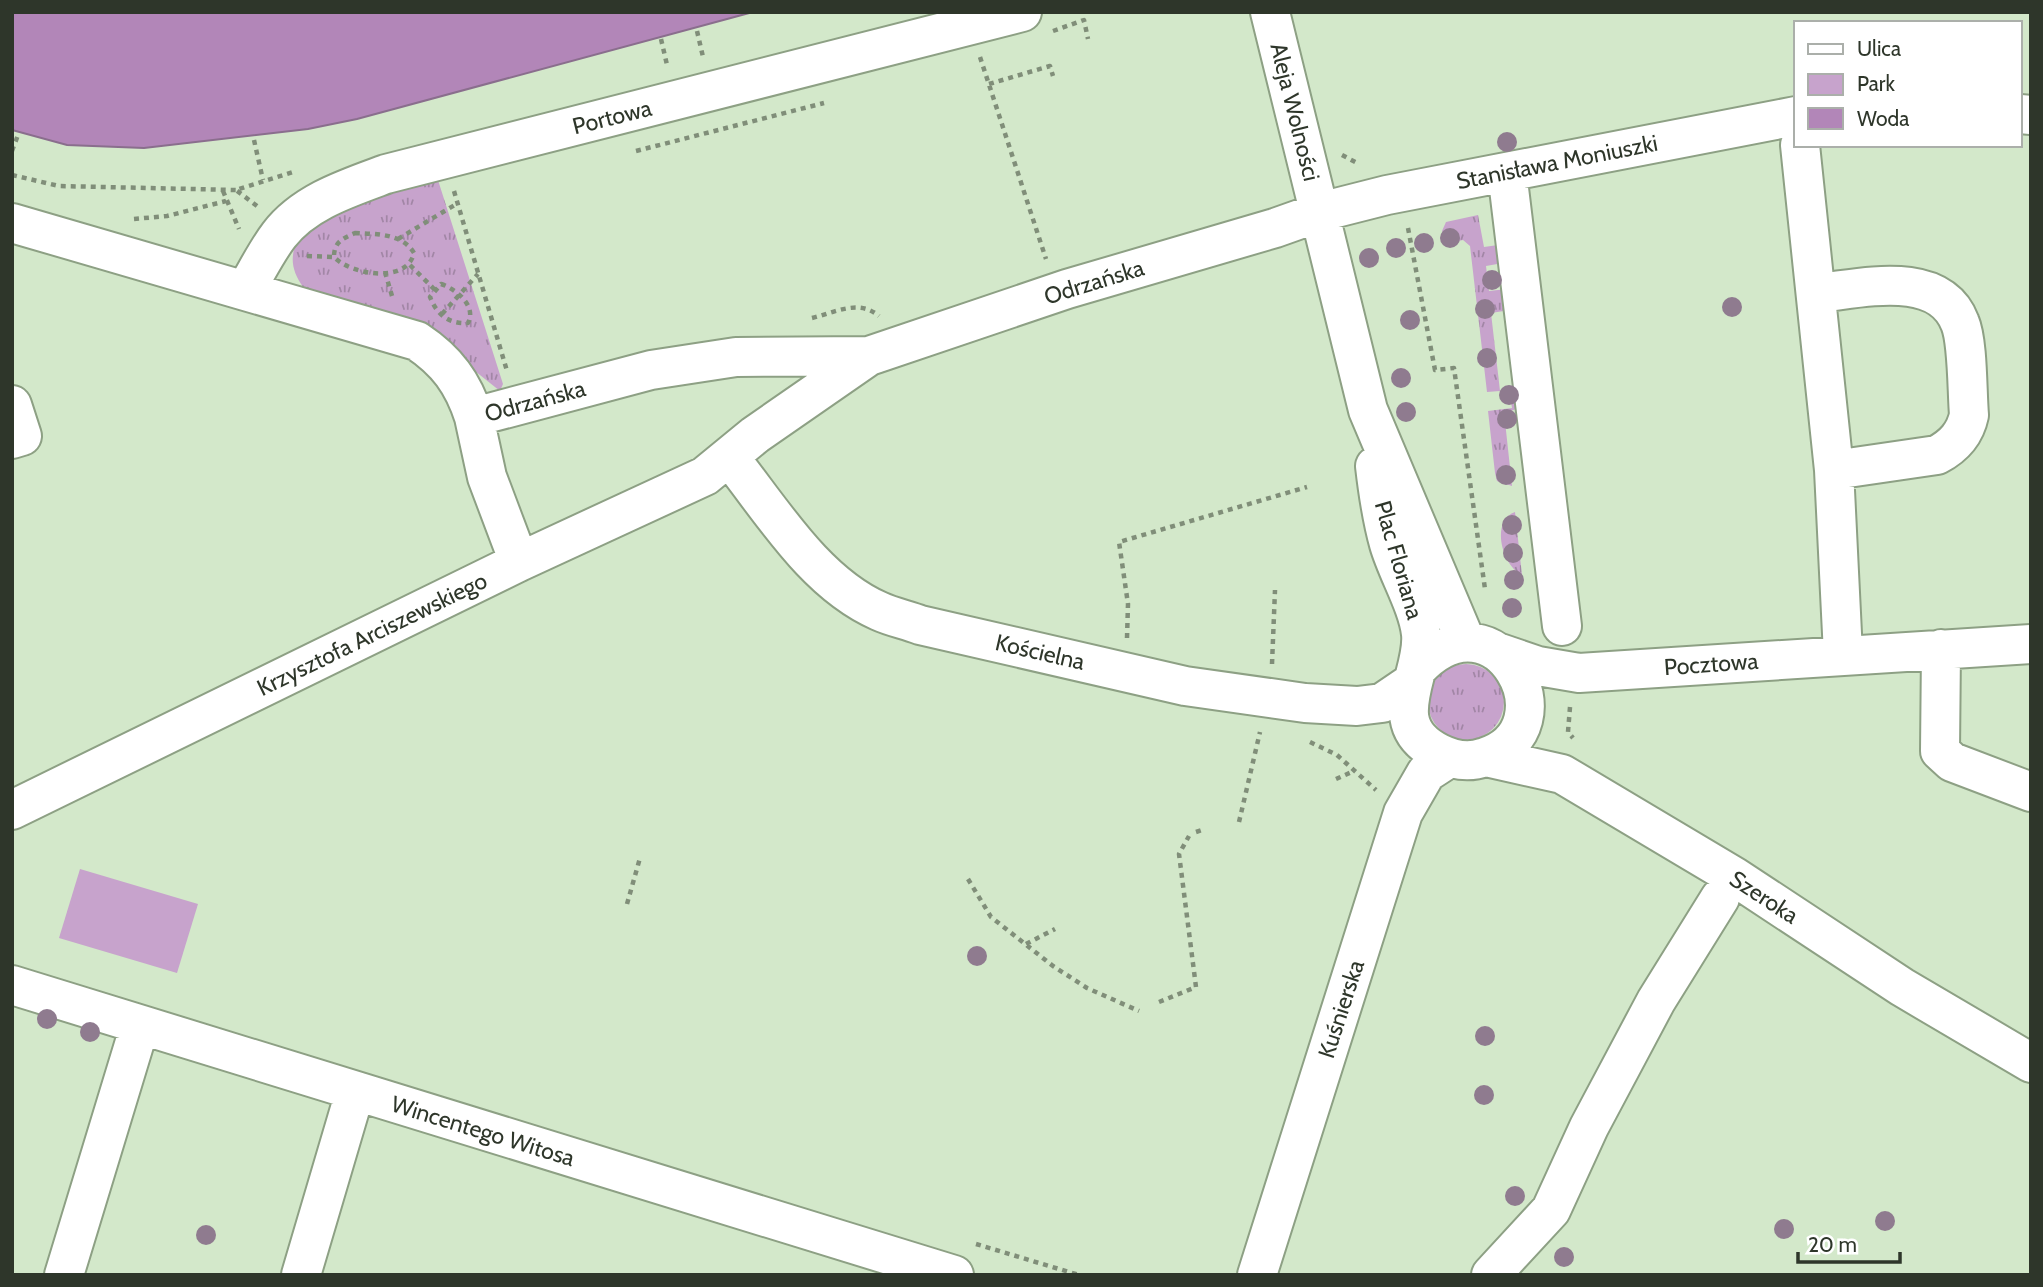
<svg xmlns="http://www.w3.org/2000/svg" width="2043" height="1287" viewBox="0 0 2043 1287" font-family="Cabin,sans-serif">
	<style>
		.grass { fill: url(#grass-tufts) }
		.park { fill: #c7a3cc }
		.water { fill: #b286b8; stroke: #8a6e8d; stroke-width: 2 }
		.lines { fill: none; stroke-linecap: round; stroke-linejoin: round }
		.minor-casing { stroke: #8da084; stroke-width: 42 }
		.path { stroke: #808e79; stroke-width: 4.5; stroke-dasharray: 5 5; stroke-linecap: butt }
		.minor { stroke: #fff; stroke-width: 38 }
		.tree { fill: #8f7b8f }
		.labels { text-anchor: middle; stroke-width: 5; stroke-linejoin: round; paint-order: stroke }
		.street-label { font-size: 23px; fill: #2e362a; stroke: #fff }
	</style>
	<defs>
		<pattern id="grass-tufts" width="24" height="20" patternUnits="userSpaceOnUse" patternTransform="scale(1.75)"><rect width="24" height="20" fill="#c7a3cc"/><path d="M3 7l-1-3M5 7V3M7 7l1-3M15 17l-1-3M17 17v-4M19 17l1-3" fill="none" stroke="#a286a6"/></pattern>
	</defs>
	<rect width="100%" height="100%" fill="#d3e8ca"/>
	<!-- grass -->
	<path class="grass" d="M437,177L503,384L500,391L446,348L304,288C252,219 394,191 437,177Z
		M1478,215L1484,247L1505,244L1503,263L1486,266L1489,291L1507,289L1510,310L1491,313L1500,391L1487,392L1470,246L1463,240L1450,243L1442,231L1446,222Z
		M1519,389L1521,404L1514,410L1504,412L1512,486L1497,481L1495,473L1488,411L1512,408L1509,390Z
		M1515,512L1522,575C1502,566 1490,521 1515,512Z
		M1428 702a38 38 0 1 1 76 0a38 38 0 1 1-76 0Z"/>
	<!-- park -->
	<path class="park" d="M80,869L198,904L177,973L59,938Z"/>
	<!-- water -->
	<path class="water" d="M12,12H753L357,119L308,129L144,148L67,145L12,130Z"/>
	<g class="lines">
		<!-- minor casing -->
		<g class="minor-casing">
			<path id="minor" d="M1270,12L1368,410L1466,642
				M2020,114L2031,115
				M1800,145L1834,470L1843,654
				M1507,172L1562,626
				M12,223L417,341C447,361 463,383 474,417L651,370L736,357L869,356
				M245,291C256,273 266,252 279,235C304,202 348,188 386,174L1022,12
				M1817,293C1860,289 1939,268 1960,323C1968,342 1967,392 1969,415C1965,434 1954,446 1937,455L1834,470
				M12,405L22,436L12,439
				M474,417L487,477L519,562
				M730,458C772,511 815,583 879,611C892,617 907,620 920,625L1185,686L1305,703L1357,706L1382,703L1410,684
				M1375,466C1378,492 1382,519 1389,544C1397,572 1418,606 1421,634C1425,675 1381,724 1439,753C1453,760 1469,763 1485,757C1574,729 1497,585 1418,668
				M1941,649L1940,751L1952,762L2031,792
				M1500,653L1538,666L1579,673L2031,644
				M1486,757L1562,774L1735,877L1902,987L2031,1063
				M12,810L519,562L705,476L755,435L869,356L1067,289L1275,228L1320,212L1387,195L1796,116
				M12,985L954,1275
				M64,1275L140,1025
				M301,1275L355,1092
				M1257,1275L1403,813L1426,773L1449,758
				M1491,1275L1551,1210L1589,1127L1656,1001L1720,898"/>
		</g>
		<!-- path -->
		<path class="path" d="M697,31L703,57
			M1053,31L1084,20L1088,39
			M661,39L667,65
			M980,57L1046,259
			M989,84L1050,66L1053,76
			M254,140L263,180
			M12,151L18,135
			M636,151L824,103
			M1342,155L1359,164
			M12,175L59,186L236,190
			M223,191L239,229
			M454,191L507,371
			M257,206L236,190L293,172
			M134,219L167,216L226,201
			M1408,228L1435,370L1454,368L1485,589
			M355,233C375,234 402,233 414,253C407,284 351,275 334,257C334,242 342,239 355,233Z
			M398,239L458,203
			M307,256L334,257
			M410,265L434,289
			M385,272L392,296
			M441,284C456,289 477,306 468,323C449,324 437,315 430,297Z
			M442,314L478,274
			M812,318C836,312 859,299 879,316
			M1127,638L1128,604L1119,542L1307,487
			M1272,664L1275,590
			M1570,707L1568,732L1573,738
			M1310,742L1337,755L1376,790
			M1336,779L1354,771
			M1239,822L1260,732
			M1196,832L1205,829
			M968,879L991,917L1053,966L1087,988L1139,1011
			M627,904L640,858
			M1026,944L1055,929
			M1159,1002L1196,987L1179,854L1189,836
			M976,1244L1079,1275"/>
		<!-- minor -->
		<use href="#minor" class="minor"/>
	</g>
	<!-- trees -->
	<g class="tree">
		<circle cx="1507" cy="142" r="10"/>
		<circle cx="1450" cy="238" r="10"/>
		<circle cx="1424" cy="243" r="10"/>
		<circle cx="1396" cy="248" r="10"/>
		<circle cx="1369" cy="258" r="10"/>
		<circle cx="1492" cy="280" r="10"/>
		<circle cx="1732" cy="307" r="10"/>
		<circle cx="1485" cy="309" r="10"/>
		<circle cx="1410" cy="320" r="10"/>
		<circle cx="1487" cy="358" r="10"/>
		<circle cx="1401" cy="378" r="10"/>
		<circle cx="1509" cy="395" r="10"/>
		<circle cx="1406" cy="412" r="10"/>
		<circle cx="1507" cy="419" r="10"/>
		<circle cx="1506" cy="475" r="10"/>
		<circle cx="1512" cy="525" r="10"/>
		<circle cx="1513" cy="553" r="10"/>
		<circle cx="1514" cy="580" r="10"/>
		<circle cx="1512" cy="608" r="10"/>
		<circle cx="977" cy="956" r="10"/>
		<circle cx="47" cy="1019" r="10"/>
		<circle cx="90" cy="1032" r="10"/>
		<circle cx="1485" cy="1036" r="10"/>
		<circle cx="1484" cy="1095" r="10"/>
		<circle cx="1515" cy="1196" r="10"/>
		<circle cx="1885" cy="1221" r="10"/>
		<circle cx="1784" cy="1229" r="10"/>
		<circle cx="206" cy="1235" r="10"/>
		<circle cx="1564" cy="1257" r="10"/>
	</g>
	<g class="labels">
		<!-- street labels -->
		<g class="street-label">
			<text transform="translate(1295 112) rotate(76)" y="8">Aleja Wolności</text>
			<text transform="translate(612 117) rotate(-14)" y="8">Portowa</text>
			<text transform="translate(1557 162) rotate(-11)" y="8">Stanisława Moniuszki</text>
			<text transform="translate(1094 282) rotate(-17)" y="8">Odrzańska</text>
			<text transform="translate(535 401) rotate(-15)" y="8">Odrzańska</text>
			<text transform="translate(1399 560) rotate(74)" y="8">Plac Floriana</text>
			<text transform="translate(372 634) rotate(-26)" y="8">Krzysztofa Arciszewskiego</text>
			<text transform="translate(1040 652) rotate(13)" y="8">Kościelna</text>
			<text transform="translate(1711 664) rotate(-4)" y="8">Pocztowa</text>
			<text transform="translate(1764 897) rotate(33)" y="8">Szeroka</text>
			<text transform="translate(1341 1009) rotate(-72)" y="8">Kuśnierska</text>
			<text transform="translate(483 1131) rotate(17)" y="8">Wincentego Witosa</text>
		</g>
	</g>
	<!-- border -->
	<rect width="2043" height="1287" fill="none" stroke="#2e362a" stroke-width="28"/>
	<!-- legend -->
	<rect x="1794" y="21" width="228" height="126" fill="#ffffff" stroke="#abafaa" stroke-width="2"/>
	<rect x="1808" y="44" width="35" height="10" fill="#ffffff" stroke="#abafaa" stroke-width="2"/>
	<text x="1857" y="56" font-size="21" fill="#2e362a">Ulica</text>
	<rect x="1808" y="74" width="35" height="21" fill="#c7a3cc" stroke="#abafaa" stroke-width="2"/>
	<text x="1857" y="91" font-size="21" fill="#2e362a">Park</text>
	<rect x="1808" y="108" width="35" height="21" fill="#b286b8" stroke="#abafaa" stroke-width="2"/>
	<text x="1857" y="126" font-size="21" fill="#2e362a">Woda</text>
	<!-- scale -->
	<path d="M1798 1252v10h102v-10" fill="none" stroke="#2e362a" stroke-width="3.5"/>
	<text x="1808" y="1252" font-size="21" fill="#2e362a" stroke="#ffffff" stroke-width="5" paint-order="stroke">20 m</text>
</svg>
